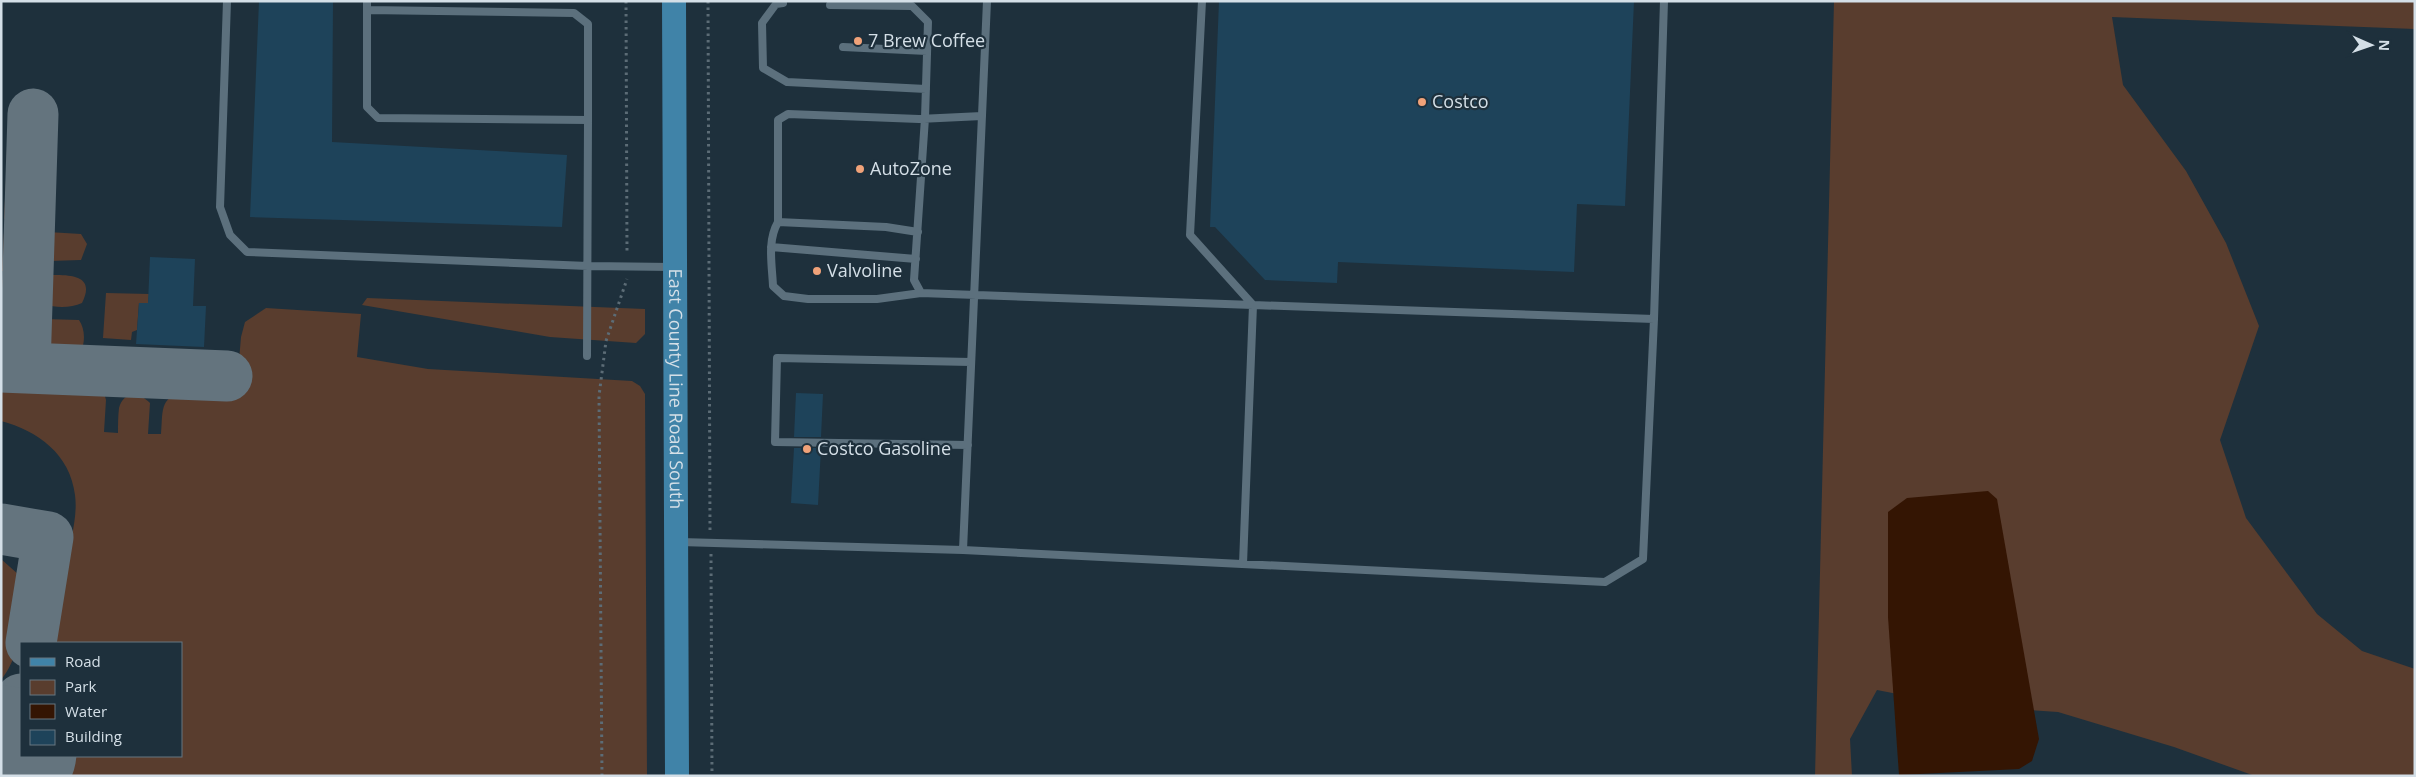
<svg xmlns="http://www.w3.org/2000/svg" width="2416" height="777" viewBox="0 0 2416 777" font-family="'Open Sans',sans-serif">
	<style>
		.green { fill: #593d2e }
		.water { fill: #341503 }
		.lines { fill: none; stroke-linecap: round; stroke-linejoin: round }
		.taxiway { stroke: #64747e; stroke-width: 51 }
		.runway { stroke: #64747e; stroke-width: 129 }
		.building { fill: #1e435a }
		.path { stroke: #5c6c76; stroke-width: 3; stroke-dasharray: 2.5 4; stroke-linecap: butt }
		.service { stroke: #5c707d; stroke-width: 8 }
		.primary { stroke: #4083a8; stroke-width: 24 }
		.poi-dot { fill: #f0a279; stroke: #1e303c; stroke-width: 2 }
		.labels { text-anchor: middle; stroke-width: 4.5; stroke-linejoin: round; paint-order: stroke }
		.poi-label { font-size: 18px; fill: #d4dfe7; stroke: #1e303c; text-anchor: start }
		.street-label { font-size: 18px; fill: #d4dfe7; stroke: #1e303c }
	</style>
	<rect width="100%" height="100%" fill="#1e303c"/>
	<!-- green -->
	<path class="green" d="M1834,1H2415V29L2112,17L2123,85L2186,171L2226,243L2259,326L2220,440L2246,518L2317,614L2362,651L2415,669V776H2255L2174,747L2058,712L1954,705L1877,690L1850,739L1852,776H1815Z
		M8,131L20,132L22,135L21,167L17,169H6Z
		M6,180L17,182L21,187L20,215L11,219H4Z
		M4,232L16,234C22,243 22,259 17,269L2,271Z
		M48,232L81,234L87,244L81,260L49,261L39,258L34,244L41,233Z
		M47,275C67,275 97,273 82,303C66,310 41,309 33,292C34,283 39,278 47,275Z
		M2,280C6,280 11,280 14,282C22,288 18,310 13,317L1,319Z
		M106,293L149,294L148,303H139L137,330L132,332L131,340L103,338Z
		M367,298L645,309V334L636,343L550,337L362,305Z
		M266,308L361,314L357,357L428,369L632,381L640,386L645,394L647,776H27L31,756H181V643H51C56,617 61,590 66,564C70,542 78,517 75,495C70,454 38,431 1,421V380L94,385L103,389L106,400L104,432L118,433C118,425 118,416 119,408C123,391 140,392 150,403L148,434H161C163,417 159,399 178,394L236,396L241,337L245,322Z
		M44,319L79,320C88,333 85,357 68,364C61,366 52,365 44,364C29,352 25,328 44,319Z
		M1,327L16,331L13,353L1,361Z
		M1,559L19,575C26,609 23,652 1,680Z"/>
	<!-- water -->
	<path class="water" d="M1988,491L1997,499L2039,739L2032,761L2019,769L1899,775L1888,617V512L1907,498Z"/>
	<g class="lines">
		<!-- taxiway -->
		<path class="taxiway" d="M1,367L227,376
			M25,368L33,114
			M1,529L48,537L31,643
			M12,752L21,699"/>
		<!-- runway -->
		<path class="runway" d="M1,750L12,752"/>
	</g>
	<!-- building -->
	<path class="building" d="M259,1H333L332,142L567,155L562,227L250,217Z
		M1219,1H1634L1625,206L1577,204L1574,272L1338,262L1337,283L1265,280L1215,227H1210Z
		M150,257L195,259L193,306H206L204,347L136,344L139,303H148Z
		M796,393L823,394L821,437H794Z
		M794,448H821L818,505L791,503Z"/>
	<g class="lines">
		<!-- path -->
		<path class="path" d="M626,1L627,253
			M708,1L710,530
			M711,554L712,776
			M602,776L599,396L606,341L627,279"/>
		<!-- service -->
		<path class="service" d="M227,1L220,207L230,235L247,252L588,266L673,267
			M783,3L776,4L762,23L763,68L787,82L926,89
			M830,5L912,6L928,22L925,118L914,280L921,293L1253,305L1243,564
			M367,10L574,13L588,24V120L378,118L367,107V1
			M843,47L927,51
			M778,222L886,227L918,232
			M771,247L916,259
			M921,293L877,299H808L784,296L773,286C772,264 767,241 778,222V120L788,114L919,119L982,116
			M1654,319L1664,1
			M587,356L588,120
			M968,445L775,442L777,358L971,362
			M680,542L963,550L987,1
			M963,550L1605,582L1643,559L1654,319L1253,305L1190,235L1202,1"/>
		<!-- primary -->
		<path class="primary" id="s1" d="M674,1L677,776"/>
	</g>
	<!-- markers -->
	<g class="poi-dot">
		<circle cx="858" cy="41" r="5"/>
		<circle cx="1422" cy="102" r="5"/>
		<circle cx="860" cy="169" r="5"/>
		<circle cx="817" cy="271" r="5"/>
		<circle cx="807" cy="449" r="5"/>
	</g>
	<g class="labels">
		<!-- poi labels -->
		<g class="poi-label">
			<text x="868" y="47">7 Brew Coffee</text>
			<text x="1432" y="108">Costco</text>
			<text x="870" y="175">AutoZone</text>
			<text x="827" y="277">Valvoline</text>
			<text x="817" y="455">Costco Gasoline</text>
		</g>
		<!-- street labels -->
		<g class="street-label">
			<text dy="6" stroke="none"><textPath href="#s1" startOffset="388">East County Line Road South</textPath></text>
		</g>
	</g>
	<!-- border -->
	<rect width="2416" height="777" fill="none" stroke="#d4dfe7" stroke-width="5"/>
	<!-- legend -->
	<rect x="20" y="642" width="162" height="115" fill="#1e303c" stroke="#677680"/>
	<rect x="30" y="658" width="25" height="8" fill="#4083a8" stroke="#677680"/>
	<text x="65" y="667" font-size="15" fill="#d4dfe7">Road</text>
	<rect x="30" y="680" width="25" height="15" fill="#593d2e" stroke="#677680"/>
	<text x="65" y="692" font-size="15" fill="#d4dfe7">Park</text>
	<rect x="30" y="704" width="25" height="15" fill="#341503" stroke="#677680"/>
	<text x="65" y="717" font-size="15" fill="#d4dfe7">Water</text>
	<rect x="30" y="730" width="25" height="15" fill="#1e435a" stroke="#677680"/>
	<text x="65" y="742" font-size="15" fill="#d4dfe7">Building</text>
	<!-- north arrow -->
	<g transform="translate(2371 45) rotate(92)" stroke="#1e303c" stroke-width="4" paint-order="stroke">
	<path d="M0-4L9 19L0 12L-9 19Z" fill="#d4dfe7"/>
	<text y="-8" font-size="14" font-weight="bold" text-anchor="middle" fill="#d4dfe7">N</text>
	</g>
</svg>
